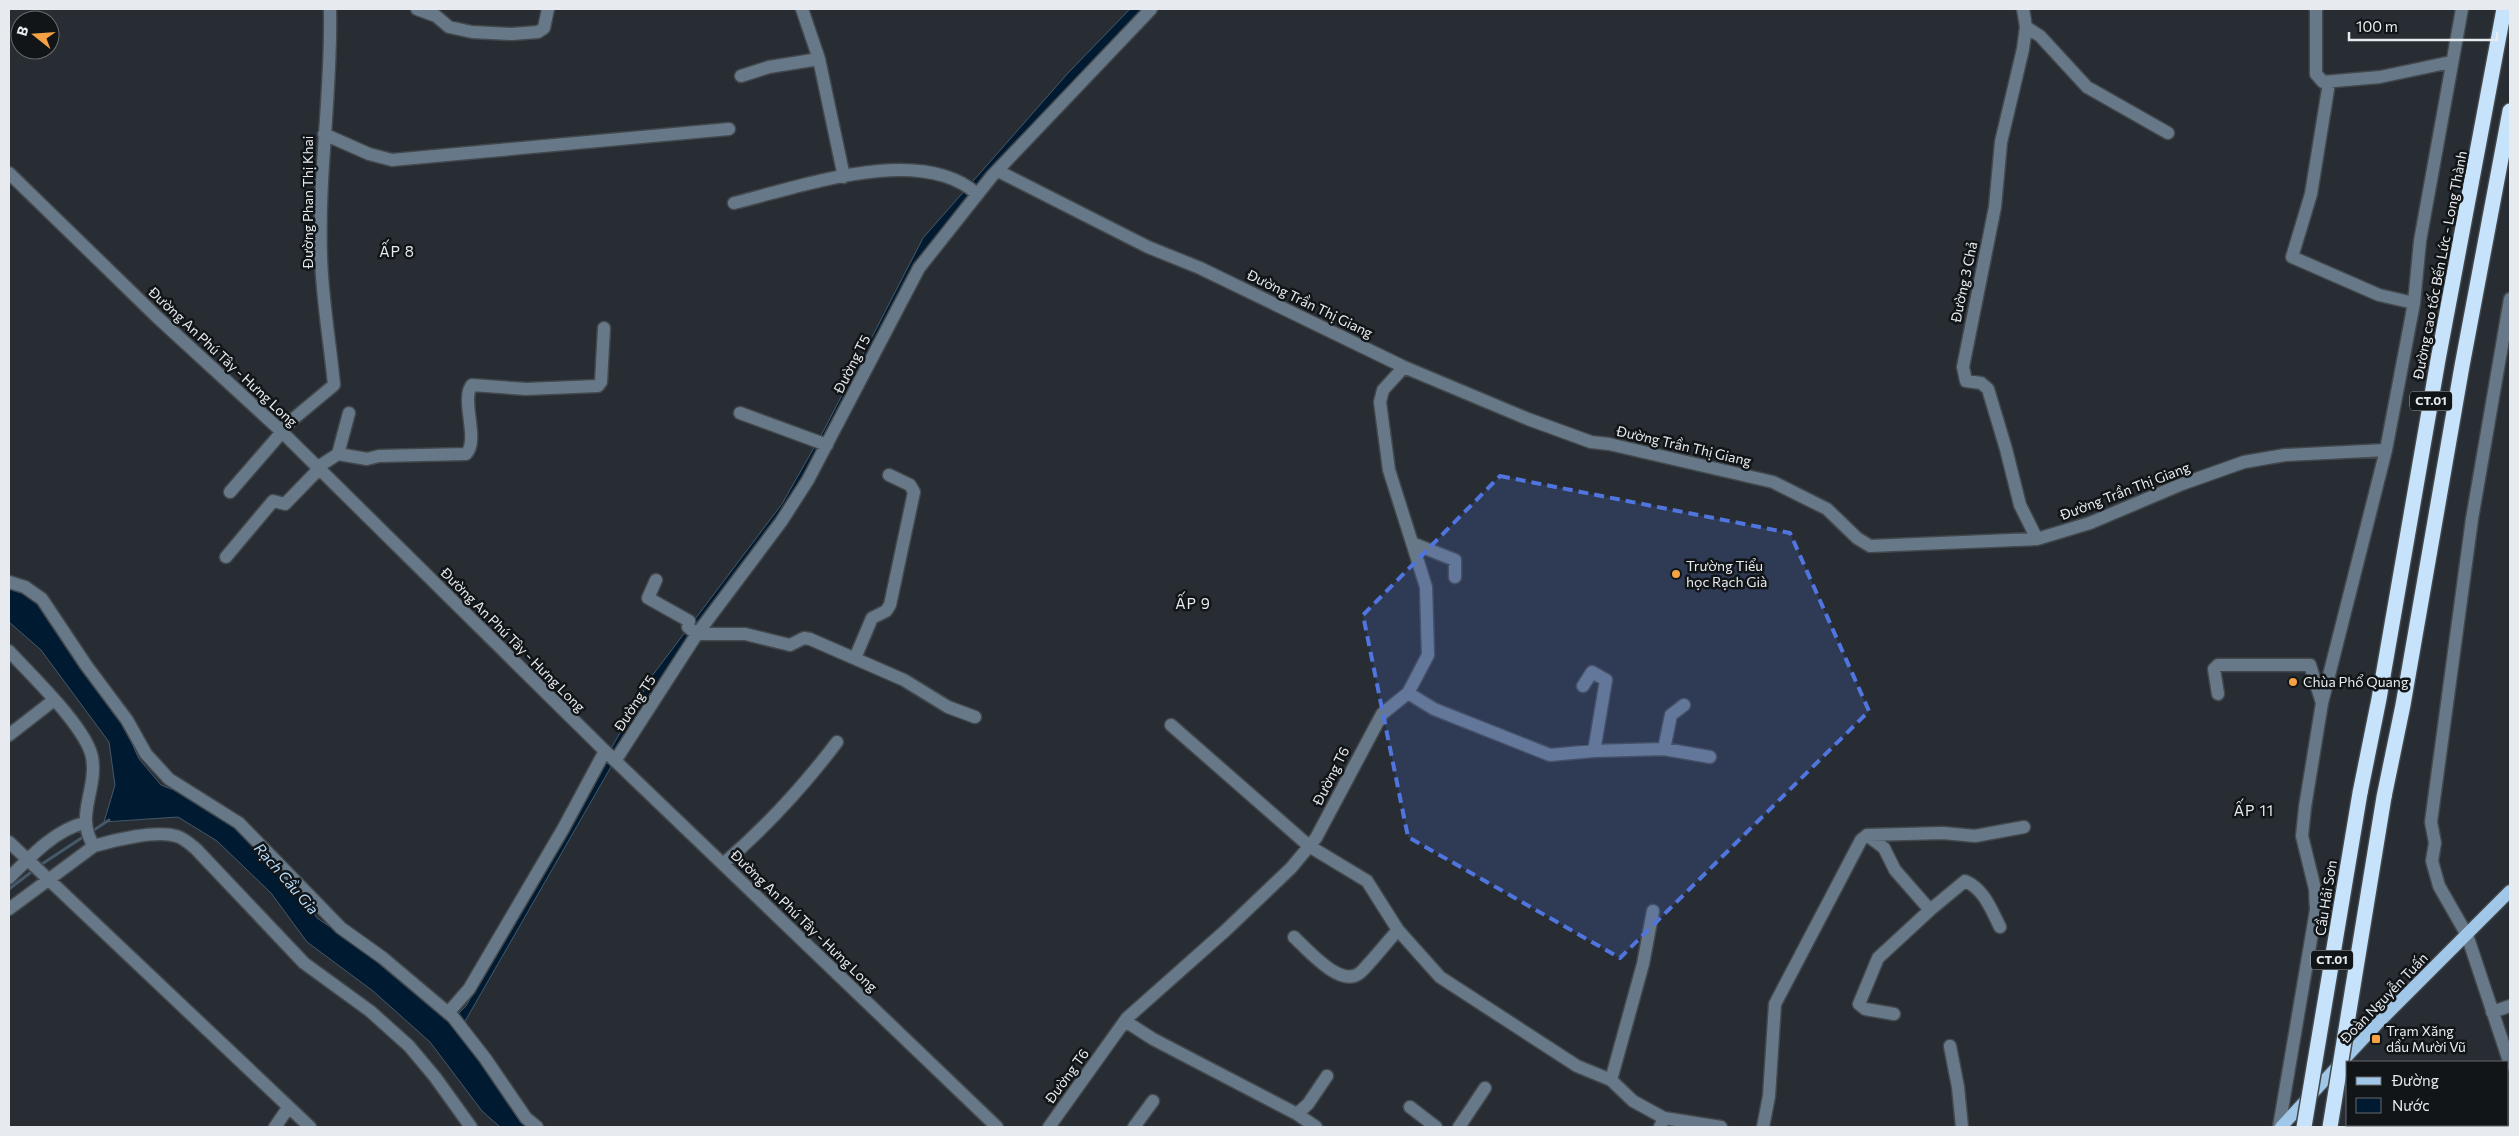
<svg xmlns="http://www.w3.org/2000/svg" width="2519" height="1136" viewBox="0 0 2519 1136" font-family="Commissioner,sans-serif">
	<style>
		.water { fill: #001a31; stroke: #45596a }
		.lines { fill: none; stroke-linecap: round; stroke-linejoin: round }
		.stream { stroke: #45596a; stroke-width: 3 }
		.minor-casing { stroke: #42484c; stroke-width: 15 }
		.major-casing { stroke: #42484c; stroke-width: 15 }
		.highway-casing { stroke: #42484c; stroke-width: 18 }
		.minor { stroke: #677989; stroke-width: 12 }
		.major { stroke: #a0c6e8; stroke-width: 12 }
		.highway { stroke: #c7e2fb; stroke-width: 15 }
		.highway-bridge-casing { stroke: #42484c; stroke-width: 18; stroke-linecap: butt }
		.highway-bridge { stroke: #c7e2fb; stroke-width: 15 }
		.marked { fill: #5075de; fill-opacity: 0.2; stroke: #5075de; stroke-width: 4; stroke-dasharray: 10 6; stroke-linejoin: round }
		.poi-dot { fill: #f5a246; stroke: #121517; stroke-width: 2 }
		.labels { text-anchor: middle; stroke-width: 5; stroke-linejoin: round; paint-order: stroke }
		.shield { fill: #121517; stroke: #a7abae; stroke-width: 1 }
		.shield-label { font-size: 12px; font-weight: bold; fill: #e7ebef }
		.street-label { font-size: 14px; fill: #e7ebef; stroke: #121517 }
		.poi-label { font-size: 14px; fill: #e7ebef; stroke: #121517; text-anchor: start }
		.neighbourhood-label { font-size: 15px; letter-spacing: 1px; fill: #e7ebef; stroke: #121517 }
		.water-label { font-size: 15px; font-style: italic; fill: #b5dbfd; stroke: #121517 }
	</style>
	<rect width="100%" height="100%" fill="#272d32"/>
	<!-- water -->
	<path class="water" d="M1130,9H1142L1009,151L933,241L913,272L802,485L631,732L460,1030L529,1127H500L482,1111L430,1042L373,991L307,942L271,893L217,841L178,817L104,822L115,785L109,742L41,650L9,622V586L25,590L44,606L117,710L139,759L161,785L207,803L276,863L317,918L381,962L451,1021L466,1006L652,676L782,504L824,430L923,238L1068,73Z"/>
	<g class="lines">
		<!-- stream -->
		<path class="stream" d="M91,832L109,820
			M39,866L86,835
			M9,889L34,870"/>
		<!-- minor casing -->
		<g class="minor-casing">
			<path id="minor" d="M417,9L436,16L449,27L472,32L512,34L538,32L544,28L548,9
				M802,9L819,59L844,177
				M2023,9L2026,27L2023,49L2001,142L1995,207L1963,367L1966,381L1981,383L1988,389L2006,449L2020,505L2037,539
				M2316,9V74L2323,82L2380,77L2451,62
				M2026,27L2040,36L2087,87L2168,133
				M741,76L769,67L819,59
				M324,134L369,154L392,160L729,129
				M998,171L1148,247L1200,268L1404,367L1528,419L1591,442L1609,444L1773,482L1827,509L1857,538L1870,546L2037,539L2090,523L2182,484L2244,462L2285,455L2386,450
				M9,173L157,317L280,430L605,751L997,1127
				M734,203C800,187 920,143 977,194
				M2510,299L2472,519L2431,822L2435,843L2432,861L2439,886L2467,935L2510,1064
				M2414,303L2420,241L2462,9
				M740,413L827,445
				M280,430L334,385C330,342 322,299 321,256C318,173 332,91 330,9
				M338,454L367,459L379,456L466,454C480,440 460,399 472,385L526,389L598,386L601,382L604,328
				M318,467L338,454L349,413
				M230,492L282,432
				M1412,543L1455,560V577
				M226,557L273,501L285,504L319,469
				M656,580L648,598L689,621L688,627L697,634H745L790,645L804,638L810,639L904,680L948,707L975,717
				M9,582L25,587L42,599L86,665L127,720L146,754L169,779L239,823L341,928L383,958L453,1017L485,1058L526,1118L537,1127
				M9,651C30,674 86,727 92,757C98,790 74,816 94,846
				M855,658L872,618L886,611L890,605L914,492L910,485L889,475
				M1583,686L1592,672L1606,680L1594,751
				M1408,693L1434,709L1550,755L1594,751L1664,749L1710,757
				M2218,694L2214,669L2218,665H2310L2322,703
				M1171,725L1309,846L1367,881L1398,930L1440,977L1577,1066L1611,1080L1633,1101L1664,1118
				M9,735L54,700
				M1664,749L1671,715L1684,705
				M615,761L697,634L781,522L808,480L919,268L992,176L1151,9
				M1867,835L1884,848L1895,870L1930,910L1965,881C1984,889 1991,909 2000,927
				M9,842L310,1127
				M723,864C766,827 803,787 837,742
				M9,878C30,857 55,830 84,823
				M9,909L94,846C114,840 156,830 176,836C184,838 190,844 196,849L304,963L370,1011L409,1046L435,1077L471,1127
				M1294,937C1308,950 1342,990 1361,972C1374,959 1386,943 1398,930
				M2492,1012L2510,1006
				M448,1013L469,989L563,829L605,751
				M1894,1014L1865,1009L1859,1004L1878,958L1930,910
				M1125,1021L1153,1039L1297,1114L1316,1127
				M1950,1046L1958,1087L1962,1127
				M1611,1080L1643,964L1653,911
				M1410,1107L1436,1127
				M1297,1114L1308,1104L1327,1076
				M275,1127L288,1108
				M1049,1127L1127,1018L1225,931L1291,868L1316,838L1382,714L1408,693L1428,655L1426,587L1389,470L1380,402L1383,390L1404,367
				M1134,1127L1153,1101
				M1459,1127L1485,1088
				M1660,1127L1664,1118L1721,1127
				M1763,1127L1769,1096L1775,1004L1861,840L1867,835L1943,833L1975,836L2024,827
				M2279,1127L2316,910L2315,889L2302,836L2305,807L2322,703L2386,450L2414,303L2379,295L2292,257L2311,194L2329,83"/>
		</g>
		<!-- major casing -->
		<g class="major-casing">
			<path id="major" d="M2281,1127L2380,1021L2510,891"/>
		</g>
		<!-- highway casing -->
		<g class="highway-casing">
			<path id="highway" d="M2360,793L2379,699L2438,360L2504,9
				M2384,797L2403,705L2462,366L2510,111"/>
		</g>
		<!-- minor -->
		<use href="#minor" class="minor"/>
		<!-- major -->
		<use href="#major" class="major"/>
		<!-- highway -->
		<use href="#highway" class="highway"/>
		<!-- highway-bridge casing -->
		<g class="highway-bridge-casing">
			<path id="highway-bridge" d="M2304,1127L2360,793
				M2330,1127L2384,797"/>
		</g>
		<!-- highway-bridge -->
		<use href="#highway-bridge" class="highway-bridge"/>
	</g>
	<!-- marked area -->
	<path class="marked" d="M1500,476L1790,533L1869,711L1620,958L1408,837L1363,615Z"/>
	<!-- markers -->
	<g class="poi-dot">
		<circle cx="1676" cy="574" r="5"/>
		<circle cx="2293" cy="682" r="5"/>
		<rect x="2371" y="1034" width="10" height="10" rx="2.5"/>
	</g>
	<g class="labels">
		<!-- shield labels -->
		<g class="shield">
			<rect x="2410" y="391.5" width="42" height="19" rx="4"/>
			<rect x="2311" y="950.5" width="42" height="19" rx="4"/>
		</g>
		<g class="shield-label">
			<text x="2431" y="405">CT.01</text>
			<text x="2332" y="964">CT.01</text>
		</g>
		<!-- street labels -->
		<g class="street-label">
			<text transform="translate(308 202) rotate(-90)" y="5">Đường Phan Thị Khai</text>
			<text transform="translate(2440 265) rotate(-79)" y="5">Đường cao tốc Bến Lức - Long Thành</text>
			<text transform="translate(1964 282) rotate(-78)" y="5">Đường 3 Chả</text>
			<text transform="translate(1310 304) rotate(26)" y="5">Đường Trần Thị Giang</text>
			<text transform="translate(223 357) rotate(43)" y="5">Đường An Phú Tây - Hưng Long</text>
			<text transform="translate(852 364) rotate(-63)" y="5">Đường T5</text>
			<text transform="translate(1684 446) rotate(13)" y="5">Đường Trần Thị Giang</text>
			<text transform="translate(2125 491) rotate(-21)" y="5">Đường Trần Thị Giang</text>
			<text transform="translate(513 640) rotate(45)" y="5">Đường An Phú Tây - Hưng Long</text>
			<text transform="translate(635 703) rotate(-57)" y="5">Đường T5</text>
			<text transform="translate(1331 776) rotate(-63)" y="5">Đường T6</text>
			<text transform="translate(2326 898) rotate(-81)" y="5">Cầu Hải Sơn</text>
			<text transform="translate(804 921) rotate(44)" y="5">Đường An Phú Tây - Hưng Long</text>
			<text transform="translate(2384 998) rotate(-46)" y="5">Đoàn Nguyễn Tuấn</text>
			<text transform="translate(1067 1076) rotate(-54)" y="5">Đường T6</text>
		</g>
		<!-- poi labels -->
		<g class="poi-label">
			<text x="1686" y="571">Trường Tiểu<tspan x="1686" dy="16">học Rạch Già</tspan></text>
			<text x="2303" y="687">Chùa Phổ Quang</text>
			<text x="2386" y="1036">Trạm Xăng<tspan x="2386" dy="16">dầu Mười Vũ</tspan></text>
		</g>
		<!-- neighbourhood labels -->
		<g class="neighbourhood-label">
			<text x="397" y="257">ẤP 8</text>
			<text x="1193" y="609">ẤP 9</text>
			<text x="2254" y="816">ẤP 11</text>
		</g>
		<!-- water labels -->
		<g class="water-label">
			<text transform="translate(286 879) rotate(49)" y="5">Rạch Cầu Gia</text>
		</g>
	</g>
	<!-- border -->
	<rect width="2519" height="1136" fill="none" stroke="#e7ebef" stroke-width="20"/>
	<!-- legend -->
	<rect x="2346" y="1061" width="162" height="65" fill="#121517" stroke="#676b6d"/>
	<rect x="2356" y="1077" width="25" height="8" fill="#a0c6e8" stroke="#676b6d"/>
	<text x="2392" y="1086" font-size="15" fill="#e7ebef">Đường</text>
	<rect x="2356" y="1098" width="25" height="15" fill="#001a31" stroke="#676b6d"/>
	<text x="2392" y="1111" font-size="15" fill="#e7ebef">Nước</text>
	<!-- north arrow -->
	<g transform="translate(35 35) rotate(287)"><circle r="24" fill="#121517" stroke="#676b6d"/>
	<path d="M0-4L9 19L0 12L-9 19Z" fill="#f5a246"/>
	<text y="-8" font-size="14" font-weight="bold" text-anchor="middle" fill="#e7ebef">B</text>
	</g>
	<!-- scale -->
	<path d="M2349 32v8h148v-8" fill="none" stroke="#e7ebef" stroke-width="2.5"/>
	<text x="2356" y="32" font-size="15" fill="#e7ebef" stroke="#121517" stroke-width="4" paint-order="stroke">100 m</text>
</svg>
